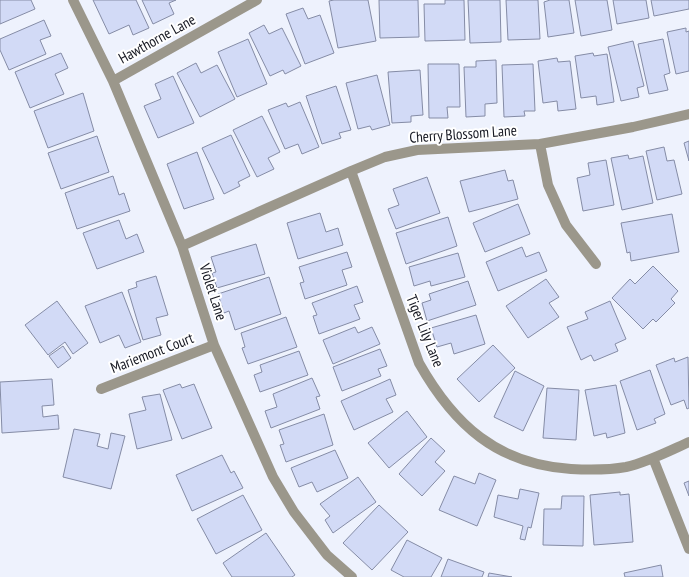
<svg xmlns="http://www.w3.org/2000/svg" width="689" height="577" viewBox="0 0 689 577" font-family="'PT Sans Narrow',sans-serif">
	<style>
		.building { fill: #d2daf6; stroke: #858ca6 }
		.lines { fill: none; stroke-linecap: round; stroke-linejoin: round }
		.street { stroke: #9b978b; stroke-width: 10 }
		.labels { text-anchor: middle; stroke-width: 4; stroke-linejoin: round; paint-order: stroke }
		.street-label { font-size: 15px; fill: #151721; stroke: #fff }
	</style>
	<rect width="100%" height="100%" fill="#eef2fd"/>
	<!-- building -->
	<path class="building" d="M0,0H31L35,9L0,24Z
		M93,0H136L149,28L133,35L129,25L109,34Z
		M142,0H176L169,3L174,14L153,24Z
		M334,0H368L376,41L338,48L329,1Z
		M379,0H418L419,37L380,38Z
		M445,0H464L465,40L425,41L424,4H445Z
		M468,0H500L501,42L470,43Z
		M506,0H538L540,39L508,40Z
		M550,0H569L574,33L548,37L544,2Z
		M575,0H607L612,30L581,36Z
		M613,0H646L649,18L617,24Z
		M651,0H689V9L654,16Z
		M303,8L308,19L320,15L334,53L305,64L286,14Z
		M44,20L51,36L40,40L46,54L9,70L0,50V39Z
		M264,25L269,34L282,28L301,66L285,74L283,70L270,76L249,33Z
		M686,28V32L689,31V71L676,74L667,32Z
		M248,39L267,84L237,97L218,52Z
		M663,39L670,73L664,75L668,90L649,94L638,44Z
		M633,41L644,86L637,88L639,97L621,101L608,47Z
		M61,53L68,68L55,74L64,94L30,108L15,72Z
		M593,53L594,56L607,54L614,102L597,105L596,96L581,98L575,56Z
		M557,58L558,62L570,61L576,109L558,111L557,101L543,103L538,61Z
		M496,60L497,103L485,104V116L466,117L464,67H476V61Z
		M196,63L201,73L217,65L235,99L200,117L177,73Z
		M428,64H459L460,107H447L448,118H429Z
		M533,64L535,111H524L525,116L504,117L502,65Z
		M420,70L423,115L411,116V122L392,123L388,72Z
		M377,75L390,125L372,130L370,126L358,129L346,83Z
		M173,76L194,123L158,138L144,106L161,99L155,84Z
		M336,86L351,130L339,133L341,138L322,144L306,96Z
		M83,93L94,131L48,148L34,111Z
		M300,102L319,147L302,154L298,144L285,149L268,110L286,103L288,107Z
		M262,116L280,152L268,158L274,169L257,177L233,130Z
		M231,135L250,176L238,182L240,186L224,194L202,148Z
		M97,136L109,172L61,189L48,153Z
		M689,141V161L684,143Z
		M664,147L667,161L674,160L682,194L657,200L646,151Z
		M197,152L214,199L184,209L167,164Z
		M628,155L629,159L643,156L653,203L622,210L611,158Z
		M606,160L614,205L583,211L577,178L590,175L588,163Z
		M505,170L508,181L513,180L518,199L469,212L460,181Z
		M113,176L119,195L124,193L130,211L77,229L65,193Z
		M427,177L440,213L396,229L388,209L399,205L393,189Z
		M518,204L530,234L485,252L473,223Z
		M320,213L326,232L338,228L343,245L298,259L287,223Z
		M672,214L679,252L631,261L630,252L627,253L621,223Z
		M448,217L457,246L406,264L396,233Z
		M119,220L126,239L137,234L144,252L97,269L83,233Z
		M256,244L265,274L217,288L212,273L216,272L211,257Z
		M522,247L526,257L539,252L547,271L498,291L486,262Z
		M347,252L352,267L342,270L347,285L305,299L300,283L304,282L299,267Z
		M458,253L465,277L431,286L430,281L414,286L409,267Z
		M653,266L678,291L671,299L675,303L656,322L653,319L643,329L612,298L630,279L635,284Z
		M156,276L168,315L156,318L161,335L143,340L128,290L137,287L136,282Z
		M269,277L281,314L235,330L229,311L224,313L218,294Z
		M546,279L559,297L549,303L559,317L528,338L506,306Z
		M468,281L476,305L427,321L422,303L431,300L429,294Z
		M357,286L363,302L354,305L360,319L319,334L313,316L317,315L312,303Z
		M122,292L141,342L125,348L119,335L100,343L85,306Z
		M57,301L88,343L73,354L65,342L48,355L25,325Z
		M610,301L626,339L615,344L618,351L594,361L591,355L581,360L567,327L588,319L585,312Z
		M476,315L485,344L454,354L451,343L437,347L431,328Z
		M286,317L297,347L248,364L242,348L245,347L241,333Z
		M355,327L358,333L372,327L380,344L333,364L323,340Z
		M493,345L515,368L479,402L457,379Z
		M63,346L71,358L58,368L49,356Z
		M380,349L387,366L378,369L381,376L342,391L333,367Z
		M299,351L308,375L260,392L254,375L262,372L260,365Z
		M688,357L689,408L687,409L684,400L671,405L656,365L674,358L675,362Z
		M650,370L665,414L654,419L656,423L637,430L620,381Z
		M515,371L544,386L523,431L494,417Z
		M312,378L320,396L316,397L320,409L271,428L265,411L277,407L273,394Z
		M52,379L54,405L42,406L43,417L58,415L59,429L2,433L0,382Z
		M390,379L396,395L386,399L393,412L354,430L341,401Z
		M180,384L182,388L194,384L212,428L182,439L163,390Z
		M616,385L625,433L607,438L606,433L594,436L585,390Z
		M547,388L579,390L576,440L543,438Z
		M160,394L172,440L137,449L129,414L146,410L142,397Z
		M407,411L427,437L389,468L368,443Z
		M324,414L333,445L286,462L280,445L284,444L279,430Z
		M74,429L100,434L97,446L108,449L111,433L125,436L111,489L63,477Z
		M431,438L445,451L435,462L445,471L422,496L399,474Z
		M335,450L348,478L317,492L312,482L299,487L291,468Z
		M222,455L231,473L234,471L243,488L192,511L176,475Z
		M479,473L496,480L477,526L439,510L454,476L475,484Z
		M358,477L376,502L333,533L325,520L330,516L320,504Z
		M689,481V496L684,483Z
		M520,489L539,493L531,528L528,527L525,540L520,539L523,526L494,517L498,495L518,499Z
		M620,492V495L629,494L633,542L594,545L590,495Z
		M243,495L262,530L216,554L197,519Z
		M562,496H584L583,546L543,545L544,509H561Z
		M379,505L408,532L372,570L343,543Z
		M266,533L295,575L292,577H232L223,563Z
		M407,540L442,558L431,577H404L391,570Z
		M448,559L484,572L482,577H441Z
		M661,565L663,577H625L624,573Z
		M489,573L512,577H488Z"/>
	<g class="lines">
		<!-- street -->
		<path class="street" d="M73,0L113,81L182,246L214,345L273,477L294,512L327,555L352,577
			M113,81L257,0
			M540,144L548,185L566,225L596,264
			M351,171L419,363C454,425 497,464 571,469C589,470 609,470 626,467C648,462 669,451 689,442
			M182,246L351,171L385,157L417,150L540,144L633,127L689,114
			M101,389L214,345
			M653,458L689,549"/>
	</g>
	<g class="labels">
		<!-- street labels -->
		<g class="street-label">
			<text transform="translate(157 39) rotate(-29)" y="5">Hawthorne Lane</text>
			<text transform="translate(463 134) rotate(-4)" y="5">Cherry Blossom Lane</text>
			<text transform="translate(213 292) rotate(72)" y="5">Violet Lane</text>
			<text transform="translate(425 331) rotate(68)" y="5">Tiger Lily Lane</text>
			<text transform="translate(152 353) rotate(-21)" y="5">Mariemont Court</text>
		</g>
	</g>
</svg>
